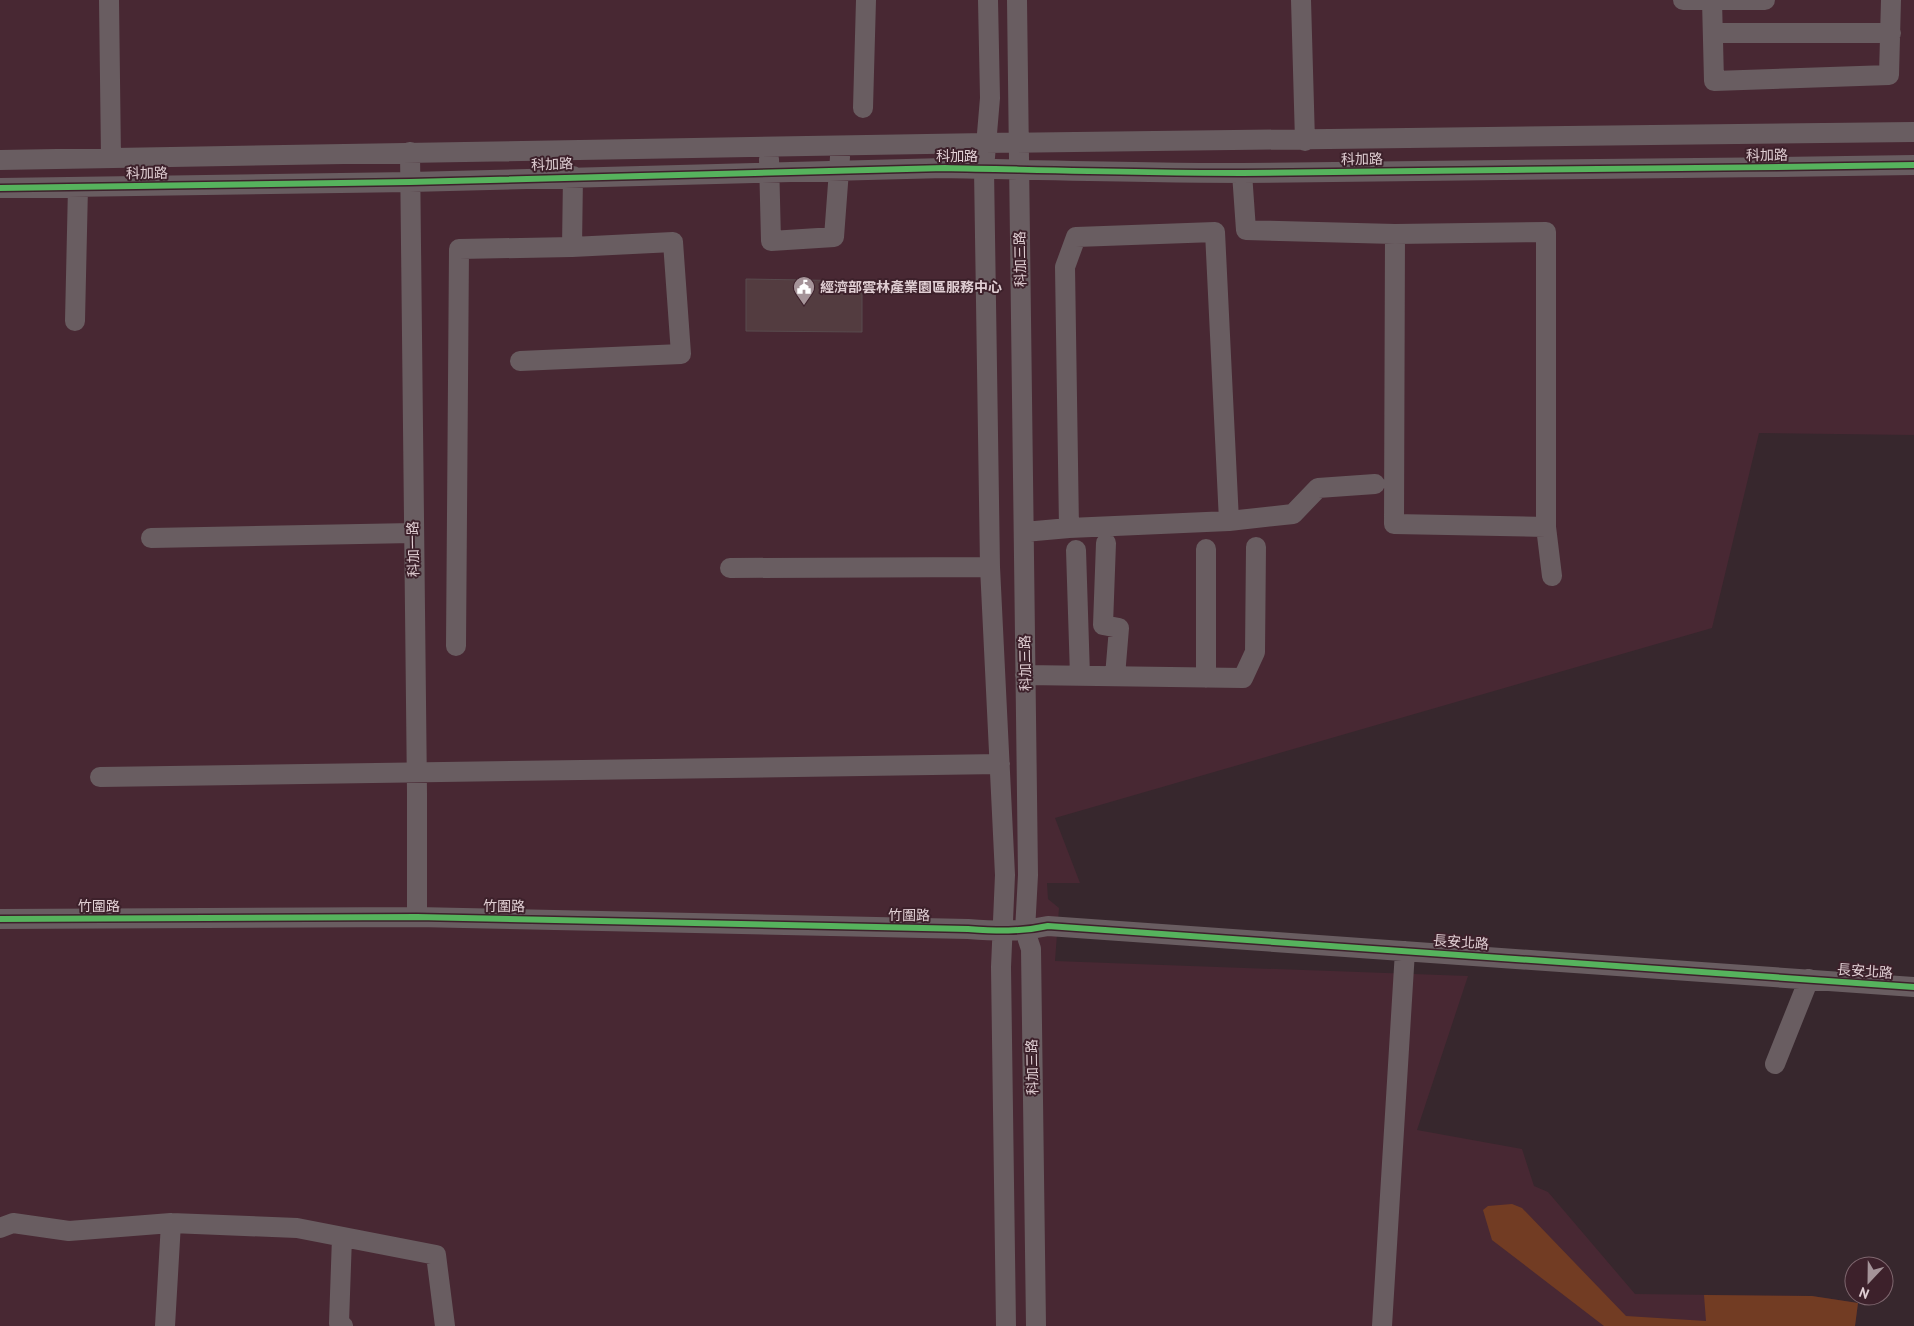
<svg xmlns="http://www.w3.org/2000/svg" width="1914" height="1326" viewBox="0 0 1914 1326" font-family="'PT Sans','Noto Sans TC',sans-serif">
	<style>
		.built { fill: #482833 }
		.green { fill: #723c23 }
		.building { fill: #533c40; stroke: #594b4e }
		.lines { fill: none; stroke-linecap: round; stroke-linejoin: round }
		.minor { stroke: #695d61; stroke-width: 20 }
		.cycleway-casing { stroke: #3d212b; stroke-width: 9 }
		.cycleway { stroke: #56b35d; stroke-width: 6 }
		.labels { text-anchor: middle; stroke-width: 4; stroke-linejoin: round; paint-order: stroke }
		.street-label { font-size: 14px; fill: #e0ced3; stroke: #3d212b }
		.poi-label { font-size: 14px; font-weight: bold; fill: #e0ced3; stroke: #3d212b; text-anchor: start }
	</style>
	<rect width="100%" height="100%" fill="#37272d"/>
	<!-- built -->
	<path class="built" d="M0,0H1914V435L1759,433L1712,628L1055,818L1080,883H1047L1048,899L1059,908L1055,961L1468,976L1417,1130L1522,1149L1534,1186L1548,1192L1635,1294L1812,1296L1858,1303L1855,1326H0Z"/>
	<!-- green -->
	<path class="green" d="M1512,1204L1522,1208L1626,1316L1706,1321L1704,1295L1812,1296L1858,1303L1855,1326H1604L1492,1240L1483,1210L1488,1206Z"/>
	<!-- building -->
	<path class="building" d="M746,279L862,281V332L746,331Z"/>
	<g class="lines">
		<!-- minor -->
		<path class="minor" d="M109,0L111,158
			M988,0L990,98L984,169L990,567L1005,875L1001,967L1006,1326
			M1017,0L1028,875L1025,931L1031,949L1036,1326
			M1301,0L1305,141
			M1683,0H1765
			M1712,0L1714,81L1889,75L1891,0
			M1713,33H1891
			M863,108L866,0
			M410,152L417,793V917
			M769,159L771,241L834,237L840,157
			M0,160L986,143L1914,132
			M1242,173L1246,230L1395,234L1546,232V527L1394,524L1395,234
			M0,188L410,182L945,168C1044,170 1143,173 1242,173C1466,172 1690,168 1914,165
			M75,321L78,187
			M520,361L681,354L673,242L572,247L573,176
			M1546,527L1552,576
			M1069,528L1229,521
			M1024,532L1069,528L1065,267L1076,237L1215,232L1229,521L1293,514L1318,488L1375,484
			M151,538L413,533
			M1106,543L1103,625L1119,628L1115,676
			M1206,549V678
			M1076,550L1080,676
			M730,568L990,567
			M456,646L459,249L572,247
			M1025,675L1243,678L1255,652L1256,547
			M100,777L1000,764
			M0,919L417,917L968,929C996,931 1021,932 1048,926L1914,987
			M1775,1064L1809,979
			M0,1228L13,1223L69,1231L171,1223L297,1228L436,1255L445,1326
			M342,1237L339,1323L343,1326
			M165,1326L171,1223
			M1382,1326L1405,951"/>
		<!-- cycleway casing -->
		<g class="cycleway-casing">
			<path id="cycleway" d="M0,188L410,182L945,168C1044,170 1143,173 1242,173C1466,172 1690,168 1914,165
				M0,919L417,917L968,929C996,931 1021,932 1048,926L1914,987"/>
		</g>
		<!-- cycleway -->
		<use href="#cycleway" class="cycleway"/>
	</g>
	<!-- icons -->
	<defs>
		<g id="civic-pin" transform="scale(1.125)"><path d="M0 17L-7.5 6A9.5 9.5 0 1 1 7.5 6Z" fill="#a59499" stroke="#3d212b"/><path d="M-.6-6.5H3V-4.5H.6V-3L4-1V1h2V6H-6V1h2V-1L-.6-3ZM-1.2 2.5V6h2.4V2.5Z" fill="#fff"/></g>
	</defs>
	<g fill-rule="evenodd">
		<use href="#civic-pin" x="804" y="287"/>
	</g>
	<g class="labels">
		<!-- street labels -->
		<g class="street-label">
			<text transform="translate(1767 155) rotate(-1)" y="5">科加路</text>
			<text x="957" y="161">科加路</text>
			<text transform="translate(1362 159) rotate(-1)" y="5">科加路</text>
			<text transform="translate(552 164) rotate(-2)" y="5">科加路</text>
			<text transform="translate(147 173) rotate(-1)" y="5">科加路</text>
			<text transform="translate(1020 259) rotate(-91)" y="5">科加三路</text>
			<text transform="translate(413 549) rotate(-91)" y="5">科加一路</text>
			<text transform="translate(1025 663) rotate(-91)" y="5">科加三路</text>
			<text x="99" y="911">竹圍路</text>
			<text transform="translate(504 906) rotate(1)" y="5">竹圍路</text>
			<text transform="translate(909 915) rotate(1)" y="5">竹圍路</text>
			<text transform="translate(1461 942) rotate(4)" y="5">長安北路</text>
			<text transform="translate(1865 971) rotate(4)" y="5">長安北路</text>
			<text transform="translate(1032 1067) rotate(-91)" y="5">科加三路</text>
		</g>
		<!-- poi labels -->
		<g class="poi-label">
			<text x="820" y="292">經濟部雲林產業園區服務中心</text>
		</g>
	</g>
	<!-- north arrow -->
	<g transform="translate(1869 1281) rotate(202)"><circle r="24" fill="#3d212b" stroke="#7e666e"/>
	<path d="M0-4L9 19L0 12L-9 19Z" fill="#a59499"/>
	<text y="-8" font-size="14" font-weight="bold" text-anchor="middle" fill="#e0ced3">N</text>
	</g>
</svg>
